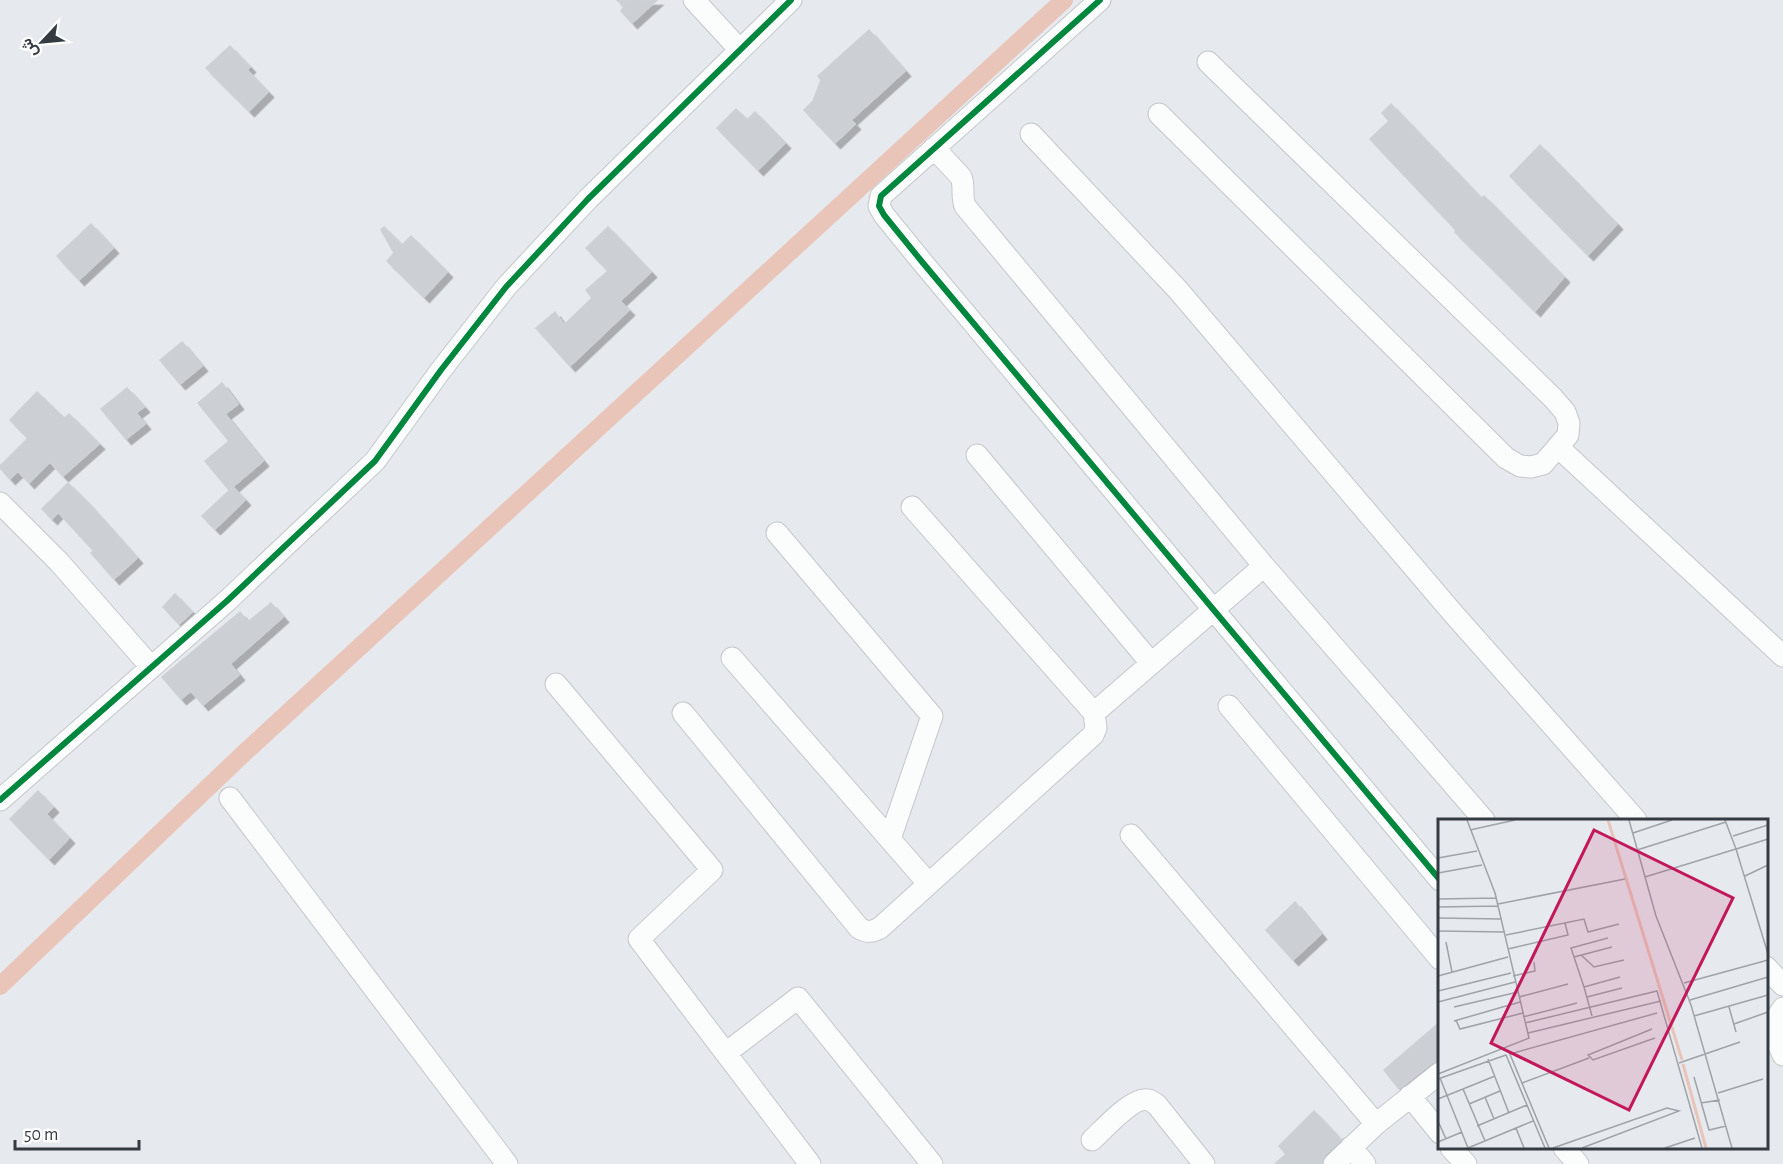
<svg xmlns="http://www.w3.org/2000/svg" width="1783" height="1164" viewBox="0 0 1783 1164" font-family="'Alegreya Sans',Vazirmatn,sans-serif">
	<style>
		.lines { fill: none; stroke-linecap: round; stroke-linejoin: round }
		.canal { stroke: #e9c4b8; stroke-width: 18 }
		.building { fill: #ccd0d4; stroke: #ccd1d5; stroke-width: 1.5; filter: url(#shadow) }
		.minor-casing { stroke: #c4c7cb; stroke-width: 23 }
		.minor { stroke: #fbfcfc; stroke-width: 21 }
		.cycleway-casing { stroke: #fff; stroke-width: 10 }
		.cycleway { stroke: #00873e; stroke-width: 6 }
		.inset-river { fill: none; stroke: #e9c4b8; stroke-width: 3 }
		.inset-road { fill: none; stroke: #9fa3a9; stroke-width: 1.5 }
		.view { fill: #c2185b; fill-opacity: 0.15; stroke: #c2185b; stroke-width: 3 }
		.inset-edge { fill: none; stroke: #343b42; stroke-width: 3 }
	</style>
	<defs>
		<filter id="shadow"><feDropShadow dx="5.5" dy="5.5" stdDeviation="0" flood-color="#0004"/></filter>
	</defs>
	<rect width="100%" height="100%" fill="#e6e9ed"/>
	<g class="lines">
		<!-- canal -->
		<path class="canal" d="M0,986L242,755L1064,0"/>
	</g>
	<!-- building -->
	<path class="building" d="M617,0H657L632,23L621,11L624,7Z
		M869,30L905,71L851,120L855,124L835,143L804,110L813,101L821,80L818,76Z
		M230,46L250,67L247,70L268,92L249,111L206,68Z
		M1391,104L1481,198L1484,196L1564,277L1535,311L1455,232L1456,230L1370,139L1389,121L1382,113Z
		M736,109L747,120L755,112L785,143L758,170L717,128Z
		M1540,145L1617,224L1588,255L1510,176Z
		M91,224L113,248L79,280L57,256Z
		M384,227L402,245L411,236L447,272L424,297L387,261L394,253L381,230Z
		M608,227L651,272L620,301L629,310L570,366L536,328L555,312L564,325L592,298L586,290L608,271L586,248Z
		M182,342L202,366L180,384L160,360Z
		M222,383L238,404L225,414L263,461L229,490L205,461L229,441L198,403Z
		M127,388L144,407L136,413L145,424L126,439L101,409Z
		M37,392L64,418L69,414L99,444L63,476L50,462L29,483L18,471L10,479L0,468V466L28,438L10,420Z
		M68,483L87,502L137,558L114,579L91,553L94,551L58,512L52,519L42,509Z
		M233,487L245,500L215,529L202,516Z
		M175,594L192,612L179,624L163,607Z
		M271,603L283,617L230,664L239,675L203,705L191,691L181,699L162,677L240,612L248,622Z
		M38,791L53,807L46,814L69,838L49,859L10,819Z
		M1295,902L1321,934L1293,960L1266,930Z
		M1440,1022V1060L1432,1063L1399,1089L1384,1070Z
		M1314,1111L1341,1140L1325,1155L1322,1164H1275L1286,1154L1279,1146Z"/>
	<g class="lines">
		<!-- minor casing -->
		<g class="minor-casing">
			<path id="minor" d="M694,0L740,50
				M1100,0L881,196L879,206L884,215L923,263L1440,880
				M1159,114L1506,458L1520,466L1531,467L1543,464L1568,435L1569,423L1565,412L1553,398L1208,62
				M1031,134L1178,290L1451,611L1636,820
				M934,148L961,177C965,186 961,196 965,206L1264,566L1484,820
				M1558,447L1783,656
				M977,455L1151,663
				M0,503L59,562L151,667
				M912,507L1094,713L1264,566
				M777,533L932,716L890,839
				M732,658L928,883
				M556,684L712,870L639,939L810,1164
				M1229,706L1440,959
				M683,713L859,928C867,933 872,932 880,928L1093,735L1096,728L1094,713
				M230,798L507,1164
				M0,800L228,600L375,461L441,370L506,287L588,199L791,0
				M1131,835L1376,1124
				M1766,967L1783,985
				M1783,1008C1769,1028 1774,1034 1783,1055
				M726,1053L798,998L932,1164
				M1410,1096L1440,1133
				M1092,1140C1103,1130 1133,1096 1148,1100C1151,1100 1154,1103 1157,1105L1204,1164
				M1351,1147L1365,1164
				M1451,1148L1466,1164
				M1564,1148L1578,1164
				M1334,1164L1376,1124L1440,1073"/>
		</g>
		<!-- minor -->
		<use href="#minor" class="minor"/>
		<!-- cycleway casing -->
		<g class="cycleway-casing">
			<path id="cycleway" d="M1100,0L881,196L879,206L884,215L923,263L1440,880
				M0,800L228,600L375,461L441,370L506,287L588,199L791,0"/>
		</g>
		<!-- cycleway -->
		<use href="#cycleway" class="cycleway"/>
	</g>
	<!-- overview -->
	<g transform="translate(1438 819)">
		<rect width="330" height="330" fill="#e6e9ed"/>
		<path class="inset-river" d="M170,1L244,241M245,245L268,329"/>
		<path class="inset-road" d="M191,1L218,97L253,186L294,329M32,11L77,1M195,14L234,1M295,17L330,6M330,20L298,30L330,135M199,31L288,3M0,39L39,32M0,54L44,46M307,57L330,46M207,58L298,30L287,1M0,80L58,79M60,85L187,60M0,88L60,87M0,99L64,100M0,112L67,113M68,116L146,100L150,113L181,105M8,123L14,153M70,130L130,116L127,104M143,136L156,148L186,141M136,138L174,128M0,157L70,138M75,157L97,152L96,143M246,164L330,141M146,168L133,129L170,119M0,172L73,154M81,178L130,165M149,178L184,169M252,181L330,158M0,183L77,163M16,188L80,173M291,188L298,213M154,197L146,168L182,158M256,197L330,176M85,198L139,184M18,201L22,210L85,194M16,202L82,183M87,204L219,172L264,329M296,205L330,193M214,210L150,236L155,241L217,219M90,214L223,182M71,233L111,329M72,235L219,194M50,240L71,294M241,244L302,223M0,255L91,219L57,74L29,1M256,258L271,311L288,307M2,259L30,329M0,260L68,236L107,329M84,264L151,239M25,270L57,257M280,274L325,260M47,278L56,300M0,280L25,270L47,322M263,284L282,281M31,285L62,272M0,302L8,320M39,307L89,286M78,309L86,329M0,323L24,313M30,329L95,302M115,329L229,289L241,292L144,329M227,329L257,319"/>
		<path class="view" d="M156,11L295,79L191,291L53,224Z"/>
		<rect width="330" height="330" class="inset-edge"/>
	</g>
	<!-- north arrow -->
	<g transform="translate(42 42) rotate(244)" stroke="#ffffff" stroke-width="4.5" paint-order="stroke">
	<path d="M0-4.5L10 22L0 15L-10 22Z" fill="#343b42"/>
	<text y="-9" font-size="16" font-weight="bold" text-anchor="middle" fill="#343b42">ش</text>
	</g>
	<!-- scale -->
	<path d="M15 1140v9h124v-9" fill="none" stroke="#343b42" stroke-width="3"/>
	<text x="24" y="1140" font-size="18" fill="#343b42" stroke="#ffffff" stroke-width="4.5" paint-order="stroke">50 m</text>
</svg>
